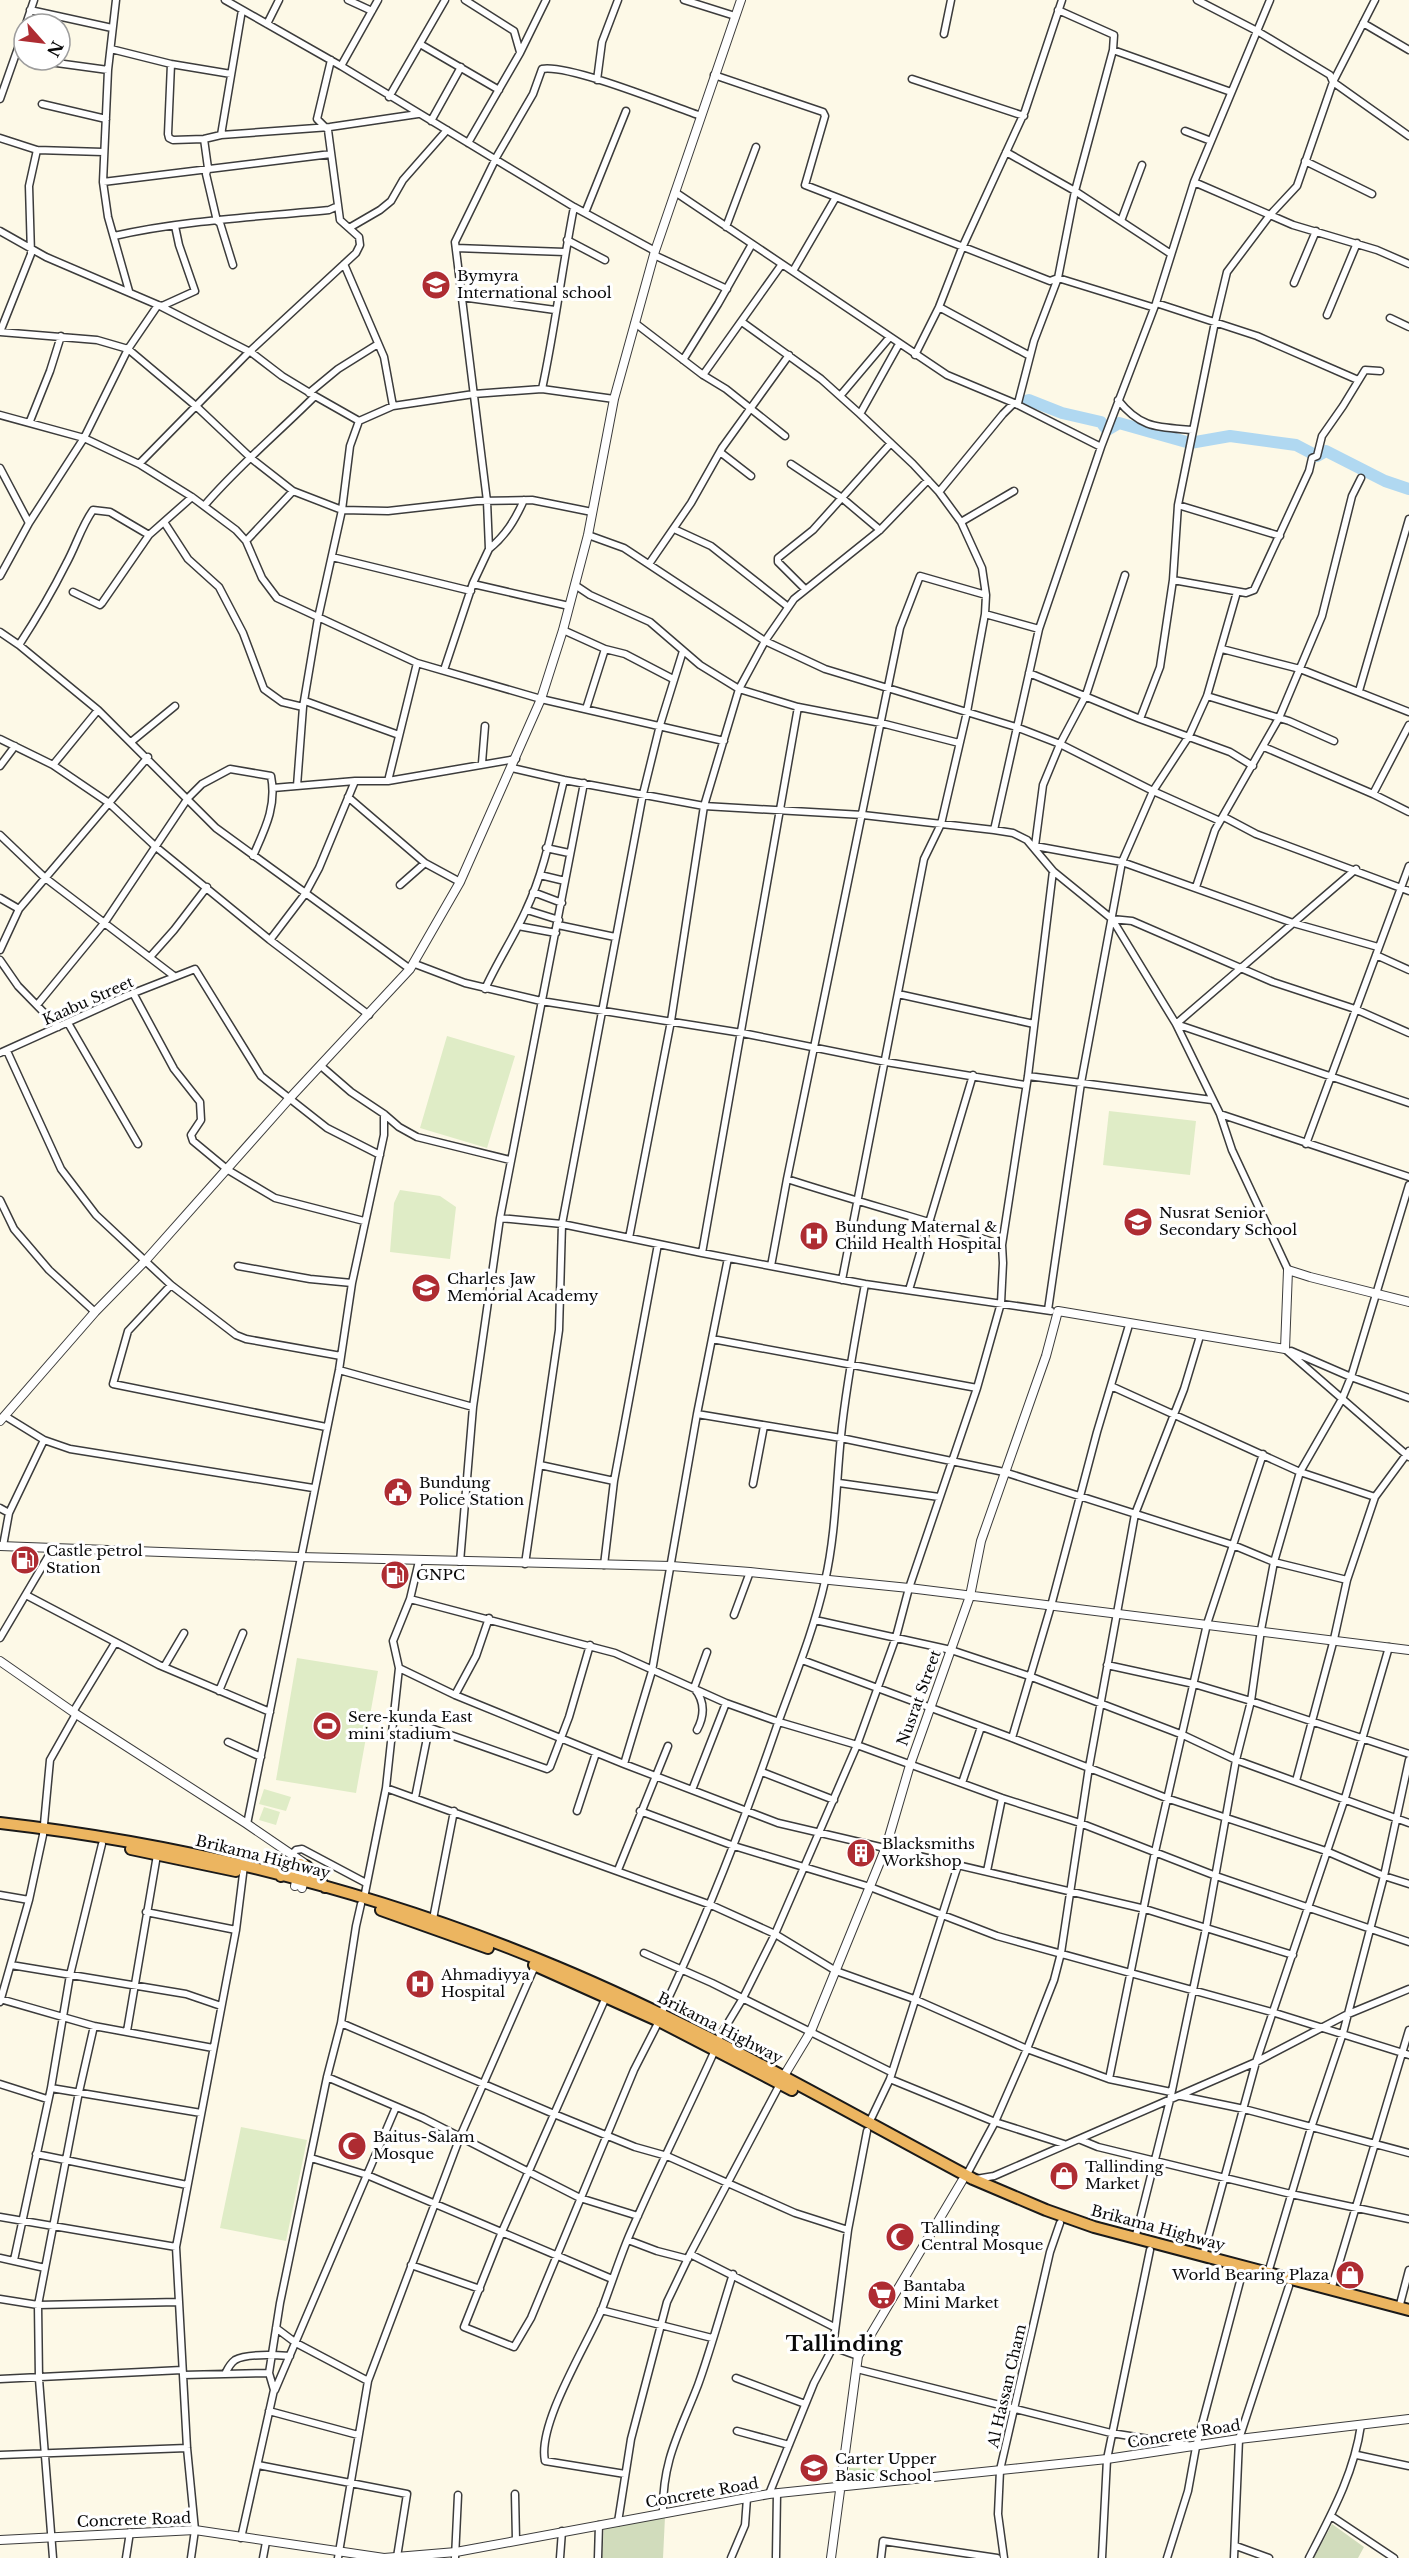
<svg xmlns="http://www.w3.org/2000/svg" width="1409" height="2558" viewBox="0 0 1409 2558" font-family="'Libre Baskerville',serif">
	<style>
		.green { fill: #cde4b5 }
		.cemetery { fill: #d1dcbc }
		.pitch { fill: #dfecc6 }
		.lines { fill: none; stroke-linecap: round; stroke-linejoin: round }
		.river { stroke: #b0d8f1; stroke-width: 12 }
		.minor-casing { stroke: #3c3c3c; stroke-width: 9 }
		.tertiary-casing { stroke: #3c3c3c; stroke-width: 10 }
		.trunk-casing { stroke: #1a1a1a; stroke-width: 14 }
		.minor { stroke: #fff; stroke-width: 6 }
		.tertiary { stroke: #fff; stroke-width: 8 }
		.trunk { stroke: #ecb560; stroke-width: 10 }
		.labels { text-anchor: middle; stroke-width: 6; stroke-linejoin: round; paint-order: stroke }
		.poi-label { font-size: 15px; fill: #090909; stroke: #fff; text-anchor: start }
		.street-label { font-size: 15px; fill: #090909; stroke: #fff }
		.district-label { font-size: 21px; font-weight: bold; fill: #090909; stroke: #fff }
	</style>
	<rect width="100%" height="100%" fill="#fdf9e7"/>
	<!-- green -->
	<path class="green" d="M849,2468L889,2469L888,2481L849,2485Z"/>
	<!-- cemetery -->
	<path class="cemetery" d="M665,2517L663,2558H602L604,2529Z
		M1332,2524L1364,2547L1358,2558H1314Z"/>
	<!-- pitch -->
	<path class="pitch" d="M447,1036L515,1056L487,1148L420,1128Z
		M1109,1111L1196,1121L1190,1175L1103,1165Z
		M400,1190L440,1196L456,1207L450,1259L390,1252L394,1203Z
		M297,1658L378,1671L356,1793L276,1780Z
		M264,1789L291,1797L286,1811L259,1804Z
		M264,1807L280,1812L276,1825L259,1820Z
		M241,2127L307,2140L286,2241L220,2228Z"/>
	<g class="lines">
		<!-- river -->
		<path class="river" d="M1018,403L1029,400L1062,413L1101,422L1107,430L1119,423L1190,443L1230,436L1296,445L1317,456L1326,451L1385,481L1409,489"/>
		<!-- minor casing -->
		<g class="minor-casing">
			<path id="minor" d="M116,0L108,70L103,182L108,217L129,291
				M225,0L341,66L574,207L655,251
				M348,0L372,11
				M465,0L514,31L520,52
				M684,0L735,16
				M1197,0L1257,31L1330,75L1333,82L1409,136
				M30,10L112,28
				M1363,23L1409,50
				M26,24L34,0
				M267,24L279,0
				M944,34L951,0
				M420,44L499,90
				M111,49L171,64L231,74
				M1113,50L1231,92
				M42,61L108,70
				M171,64L168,134L169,138L173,140L204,139L221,135L330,127L418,114
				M341,66L378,0
				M714,75L823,112L825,116L805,185L836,197
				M912,79L1024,116
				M597,80L602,42L618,0
				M389,97L445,0
				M0,99L24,31
				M42,104L106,119
				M431,121L461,67
				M1185,131L1211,141
				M221,135L242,10
				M0,138L37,150L103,152
				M204,139L208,168L206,174L217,221L220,223L233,265
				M468,143L520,53L546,0
				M1006,152L1075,191L1171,254
				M1305,161L1372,194
				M103,182L331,154
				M1194,182L1293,225L1377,250L1409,264
				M675,192L947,375L1014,403L1101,447
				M585,213L626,111
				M1121,221L1142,165
				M175,226L179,245L195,291L162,306L158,305L128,349L197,407L252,459L293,491L342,510L388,511L477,501L532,500L592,512
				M726,227L756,147
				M349,228L380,210L391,201L403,180L447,130
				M0,231L46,257L158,305L252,353L282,376L315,396
				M114,236C184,220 258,217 329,210L338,206
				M567,240L605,260
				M456,248L565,252
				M654,255L727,289
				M344,264L384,357L393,406
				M793,271L836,197L1050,281L1058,278L1152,307
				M1294,283L1316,231
				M461,297L555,310
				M1156,303L1257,336L1358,380
				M939,307L1030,356
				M1327,315L1357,243
				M1390,318L1409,327
				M742,322L821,379L860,414
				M635,323L703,375L726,389L785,436
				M0,332L97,340L128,349L84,438L29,523L0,576
				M0,332L31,254L29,186L37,150
				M915,355L939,307L962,248L1025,111L1062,0
				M683,360L718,304L752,244
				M703,375L782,264
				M542,389C555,329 562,268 574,207
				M309,393L338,369L378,344
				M840,396L889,338
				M1118,400C1141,429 1158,427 1193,430
				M0,415L84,438L139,464L192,497L236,530L246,541L262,578L277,598L417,663L541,699L724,741
				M30,421L50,371L61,336
				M720,452L751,476
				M139,464L248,353L356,253L360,245L359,237L340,220L328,130L317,119L331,60
				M791,464L842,498L880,530
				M0,468L29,523
				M939,492L1003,414L1014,403H1018L1034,341L1058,278L1075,191L1113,50L1114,35L1058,10
				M1178,505L1280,536
				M204,506C237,467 278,433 315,396L359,421
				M164,522L188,559L219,587L243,633L264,689L282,702L303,707
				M961,522L1014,491
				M674,529L711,546L787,606
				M588,535L624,548L765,641L825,669L1016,727L1060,744L1153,791L1220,821
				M246,541L293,491
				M489,549C506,535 515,520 524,500
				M332,557L471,591
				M649,564L691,503L722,448L789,355
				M1125,575L1086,695L1060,744L1043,785L1035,846L1122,862L1293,923L1378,947
				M1173,580L1246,593L1254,590L1309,471L1312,458L1317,456L1322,436L1343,406L1365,370L1380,371
				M473,584L569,606
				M575,585L590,595L650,622L700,665L739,689L798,707L881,723L959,743
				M805,589L778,562V558L813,530L891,443
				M73,592L100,605L102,603L149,535L192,497
				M985,614L1039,629
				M563,630L605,649L586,709
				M0,632L19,645L98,710L216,828L410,969
				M19,645C36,619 52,592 66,564C76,546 81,527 93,510L110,512L149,535
				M605,649L625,654L673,679
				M1222,649L1300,669L1409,712
				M444,670L473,583L489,549L487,501L455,242L497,156L533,94L542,69C569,64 669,105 701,116
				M1029,673L1140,719L1230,752L1253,766
				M1359,691L1409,519
				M1207,696L1289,721L1334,741
				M305,701L399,735
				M1140,719L1160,667L1173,580L1178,505L1215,322L1227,272L1270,215L1297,186L1333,82L1375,0
				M0,739L53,765L109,803L156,847L270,940L369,1015
				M131,742L175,706
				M1264,747L1373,794L1409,812
				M482,763L485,726
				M53,765L98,710
				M0,766L15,746
				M512,768L564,780L704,806L863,815L994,830L1013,833L1027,840L1053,871L1112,919L1176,1024L1220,1114L1232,1150L1288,1270
				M388,781L417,663
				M297,786L303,707L318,618L342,510L350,446L359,421L393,406L474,394L542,389L614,399
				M273,788L355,781H388L516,759
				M1373,794L1409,725
				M348,797L425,863L460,882
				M1224,817L1256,834L1409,891
				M994,830L1039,629L1101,447L1156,303L1194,182L1270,0
				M0,835L44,877L174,976
				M546,848L569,853
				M540,875L565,881
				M400,885L425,863
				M1196,887L1215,830L1279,718L1322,616L1352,496L1361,478
				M533,892L562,903
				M0,898L19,909
				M527,910L559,920
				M1112,919L1132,921L1273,982L1355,1009L1409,1033
				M558,925L615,937
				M518,926L556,933
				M270,940L305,894L319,868L355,781
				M0,950L19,909L148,757
				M1376,955L1409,970
				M150,957L174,930L207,887
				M0,960L18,986L58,1027
				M415,964L465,983L541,1001L742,1033L886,1062L1025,1085
				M485,989C497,962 514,937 526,910C545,870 553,824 564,780
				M133,993L174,1069L200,1102L201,1120L191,1135L193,1141L228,1170L275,1198L364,1221
				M898,994L1034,1024
				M37,1005L105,922L188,798L202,784L230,769L271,776C277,806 265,829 253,856
				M68,1023L138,1144
				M1176,1024L1409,1103
				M1176,1024L1356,869
				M7,1051L61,1169L96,1215L171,1285L236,1335L246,1339L341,1356
				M0,1053L126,996L195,969L261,1076L327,1128L380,1155
				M321,1066L351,1092L384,1114L399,1127L417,1137L510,1160
				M1028,1076L1212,1100
				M1220,1114L1409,1177
				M1306,1144L1409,866
				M787,1179C858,1202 930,1221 1002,1245L1028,1076L1053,871
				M0,1200L14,1229L49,1270L95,1312
				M500,1218L562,1224L702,1253L865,1284L1051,1311
				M629,1238L671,1021L704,806L739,689L765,641L794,599L880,530L928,480
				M702,1253L798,707
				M238,1266L310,1279L352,1283
				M771,1266L787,1179L900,628L920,576L986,595
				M842,1280L924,859L941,824L967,712L985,614L986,595L982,568L961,522L939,492L913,464L860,414L899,344
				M171,1285L128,1331L113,1384L326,1427
				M909,1290L973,1075
				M1048,1310L1081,1083L1122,862L1153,791L1189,736L1207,696L1237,592
				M712,1339L977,1388
				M1285,1349L1409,1457
				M1291,1351L1351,1377L1409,1398
				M339,1370L473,1407
				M1111,1386L1300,1472L1375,1497
				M697,1414L841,1438L1004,1472L1233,1545L1274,1562L1347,1580
				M5,1416L44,1440L70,1449L313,1488
				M540,1465L614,1481
				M839,1483L939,1497
				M753,1484L764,1426
				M0,1508L9,1513
				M3,1546L9,1513L44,1440
				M419,1561L410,1599L393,1641L399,1668L455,1695L624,1764L778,1823L1145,1909L1293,1955
				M460,1562L473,1407L500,1218L584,783
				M525,1564L559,1330L562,1224L643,794L660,725L683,651
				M604,1565L614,1481L658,1244
				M26,1595L159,1665L270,1712
				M410,1599L615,1653L726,1703L779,1722L857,1745L1002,1798L1080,1823L1216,1876L1409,1942
				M734,1615L750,1572
				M815,1620L951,1650L1029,1676L1183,1735L1236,1760L1409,1823
				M0,1638L52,1550
				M802,1660L1012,1738L1169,1799L1326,1851L1384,1876L1409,1884
				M1107,1665L1194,1684L1251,1701L1409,1754
				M164,1667L184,1633
				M219,1691L243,1633
				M455,1695L476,1656L489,1618
				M73,1712L115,1643
				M394,1715L547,1769L550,1767L569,1717L590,1645
				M697,1730C705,1715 705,1701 694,1688L707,1652
				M1012,1738L1051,1606L1097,1432L1129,1325
				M228,1742L261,1757
				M624,1764L652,1671L697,1414L728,1258
				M762,1772L834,1800
				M1296,1781L1334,1639L1347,1580L1375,1497L1409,1451
				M962,1783L981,1727
				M386,1788L711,1905L775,1934L836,1971L914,1999L1027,2049L1109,2079L1171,2092
				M692,1790L726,1703
				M415,1798L429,1728
				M577,1811L596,1753
				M640,1811L734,1846L870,1887L997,1936L1275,2013L1409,2055
				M247,1824L339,1370L352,1283L384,1135V1114
				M291,1855L296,1850L302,1849L366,1883
				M618,1870L668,1746
				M987,1871L1002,1798
				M0,1895L29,1900
				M364,1898L386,1788L399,1668
				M146,1912L236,1930
				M433,1919L454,1811
				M644,1953L712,1983L891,2072
				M11,1965L186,1994L221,2006
				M606,1997L501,2234L464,2327L514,2347L531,2318L634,2070L659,2021
				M0,1999L94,2026L213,2048
				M0,2002L29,1900L43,1835L50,1760L76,1714
				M661,2014C706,1919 744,1822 778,1723C795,1676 814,1630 825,1581C836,1533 836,1485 841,1436C846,1385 856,1334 865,1284
				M341,2023L554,2114L635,2147L667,2156L795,2213L848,2230
				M127,2031L157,1855
				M717,2041L743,1998L775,1934L857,1745L896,1637L909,1588L977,1388L1001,1303L1003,1263L1002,1245
				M327,2077L423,2118L580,2198L638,2216
				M890,2079L995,2122L1064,2144
				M1109,2079L1155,1852L1207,1624L1263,1454
				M0,2084L47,2099
				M51,2088L201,2113
				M1181,2096L1244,2109L1409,2153
				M869,2123L890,2079L958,1865
				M1081,2140L1098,2147L1291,2194L1409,2219
				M36,2154L187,2185
				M311,2158L367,2175L612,2279
				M966,2176L995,2122L1027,2049L1054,1980L1061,1953L1089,1767L1135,1514L1184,1389L1200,1336
				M976,2179L994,2176L1256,2062L1346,2015L1409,1989
				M0,2217L176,2247
				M1135,2239L1170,2100L1206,1928L1236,1760L1251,1701L1261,1630L1274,1562L1300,1472L1342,1399L1351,1377L1409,1185
				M628,2240L657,2251L688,2259
				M690,2254L834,2327
				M1203,2256L1256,2062L1345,1798L1389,1647
				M0,2258L45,2268
				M14,2260L51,2088L70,1975L102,1844
				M411,2265L480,2289
				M1268,2273L1311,2128L1343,2033L1384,1876L1409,1760
				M1331,2290L1409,2030
				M0,2299L38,2305L178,2302
				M1399,2308L1409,2270
				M601,2310L712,2338
				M276,2328L296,2343L368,2381
				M833,2347L858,2356
				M857,2369L1111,2433L1187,2445
				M226,2372C228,2368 231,2363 235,2360C247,2353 276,2355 290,2356
				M183,2375L269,2373
				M736,2378L805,2404
				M0,2379L182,2370
				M275,2390L396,2107
				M269,2411L358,2435
				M737,2431L789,2445
				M0,2455L187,2448
				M1357,2455L1409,2466
				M258,2465L407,2494L397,2557
				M625,2474L545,2461C537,2424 587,2345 602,2309C611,2285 619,2260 629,2236C656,2173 687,2112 715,2050
				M515,2494L516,2540
				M769,2494L814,2383L833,2347L848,2230L867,2131
				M663,2513C662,2460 680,2432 698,2385C711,2349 721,2311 733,2274
				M1331,2516L1394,2558
				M618,2522L631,2439L667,2302L690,2254L780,2084
				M241,2538L274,2390L269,2373L280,2303L327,2077L341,2023L356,1926L361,1904
				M1236,2546L1269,2558
				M776,2557L777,2493
				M53,2558L39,2379L38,2305L79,2092L94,2026
				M126,2558L130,2532
				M191,2558L195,2530L187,2448L176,2247L236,1930L244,1866
				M263,2558L266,2542
				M338,2558L368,2381L460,2137L535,1966
				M455,2558L458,2495
				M560,2558L562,2531
				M598,2558L599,2525
				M731,2558L745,2525L747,2498
				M881,2558L883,2541L997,2558
				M1004,2558L998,2514L1000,2470L1050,2252L1060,2223
				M1102,2558L1107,2459L1150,2250
				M1167,2558L1188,2491L1196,2447L1242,2274
				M1234,2558L1239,2439L1289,2286
				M1309,2558C1331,2515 1354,2474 1361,2425"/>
		</g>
		<!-- tertiary casing -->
		<g class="tertiary-casing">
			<path id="tertiary" d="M0,1421L95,1312L146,1260L289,1099L410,969L460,882L541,699L563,630L588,535L614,399L655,251L741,0
				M0,1546L299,1557L671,1566L750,1572L909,1588L1409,1650
				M0,1661L76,1714L247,1824L304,1863L306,1869L302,1888
				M295,1886L300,1863
				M782,2079L811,2031L886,1847L910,1765L970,1596L981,1541L1046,1356L1058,1311L1285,1349L1288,1270L1310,1277L1409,1302
				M0,2540L195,2530L384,2558L456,2552L769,2494L1107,2459L1239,2439L1409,2419
				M831,2558L858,2356L962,2181"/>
		</g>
		<!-- trunk casing -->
		<g class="trunk-casing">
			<path id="trunk" d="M0,1823C191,1845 380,1893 557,1967C701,2027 836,2106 973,2179L1046,2210L1094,2227L1409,2310
				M131,1849L236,1871
				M306,1866L325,1887
				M281,1876L300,1864
				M381,1910L488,1948
				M534,1965L659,2021L792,2090"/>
		</g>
		<!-- minor -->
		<use href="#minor" class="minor"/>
		<!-- tertiary -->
		<use href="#tertiary" class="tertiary"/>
		<!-- trunk -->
		<use href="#trunk" class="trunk"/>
	</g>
	<!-- icons -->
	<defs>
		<g id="school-disc" transform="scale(1.5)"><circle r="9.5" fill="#ae2c32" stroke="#fff"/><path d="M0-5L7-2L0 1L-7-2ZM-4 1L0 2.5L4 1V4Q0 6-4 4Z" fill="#fff"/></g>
		<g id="hospital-disc" transform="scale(1.5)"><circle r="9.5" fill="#ae2c32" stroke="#fff"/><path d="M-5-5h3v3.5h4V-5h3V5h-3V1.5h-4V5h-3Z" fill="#fff"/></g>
		<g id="civic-disc" transform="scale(1.5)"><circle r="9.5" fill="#ae2c32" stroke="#fff"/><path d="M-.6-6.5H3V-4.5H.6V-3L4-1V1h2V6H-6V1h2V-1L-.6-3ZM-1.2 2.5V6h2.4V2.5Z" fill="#fff"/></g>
		<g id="fuel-disc" transform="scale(1.5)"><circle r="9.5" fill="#ae2c32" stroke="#fff"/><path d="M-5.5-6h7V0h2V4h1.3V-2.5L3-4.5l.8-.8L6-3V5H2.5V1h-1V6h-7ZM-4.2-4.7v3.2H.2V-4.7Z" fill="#fff"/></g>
		<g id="stadium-disc" transform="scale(1.5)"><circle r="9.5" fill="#ae2c32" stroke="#fff"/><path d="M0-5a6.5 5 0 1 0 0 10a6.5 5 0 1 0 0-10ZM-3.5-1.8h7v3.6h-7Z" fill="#fff"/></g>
		<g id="building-disc" transform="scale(1.5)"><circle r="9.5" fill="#ae2c32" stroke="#fff"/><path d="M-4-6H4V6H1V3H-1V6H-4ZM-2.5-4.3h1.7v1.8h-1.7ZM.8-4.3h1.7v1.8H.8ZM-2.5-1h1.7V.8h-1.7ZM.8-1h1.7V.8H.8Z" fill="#fff"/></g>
		<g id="mosque-disc" transform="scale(1.5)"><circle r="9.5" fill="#ae2c32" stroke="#fff"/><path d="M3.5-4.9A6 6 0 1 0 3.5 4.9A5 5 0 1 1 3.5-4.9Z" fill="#fff"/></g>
		<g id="shop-disc" transform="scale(1.5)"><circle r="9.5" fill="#ae2c32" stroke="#fff"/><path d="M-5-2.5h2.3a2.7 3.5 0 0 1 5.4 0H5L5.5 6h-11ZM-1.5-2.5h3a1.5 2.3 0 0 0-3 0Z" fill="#fff"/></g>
		<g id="supermarket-disc" transform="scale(1.5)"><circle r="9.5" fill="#ae2c32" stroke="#fff"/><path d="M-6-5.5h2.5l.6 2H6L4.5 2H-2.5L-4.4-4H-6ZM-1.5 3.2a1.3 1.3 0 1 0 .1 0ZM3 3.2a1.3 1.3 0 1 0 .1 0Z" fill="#fff"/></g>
	</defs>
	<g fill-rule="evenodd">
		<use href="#school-disc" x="436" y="285"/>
		<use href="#school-disc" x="1138" y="1222"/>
		<use href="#hospital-disc" x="814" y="1236"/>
		<use href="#school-disc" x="426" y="1288"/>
		<use href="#civic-disc" x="398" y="1492"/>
		<use href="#fuel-disc" x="25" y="1560"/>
		<use href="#fuel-disc" x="395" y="1575"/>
		<use href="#stadium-disc" x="327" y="1726"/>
		<use href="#building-disc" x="861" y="1853"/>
		<use href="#hospital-disc" x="420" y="1984"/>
		<use href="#mosque-disc" x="352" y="2146"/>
		<use href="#shop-disc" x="1064" y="2176"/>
		<use href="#mosque-disc" x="900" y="2237"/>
		<use href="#shop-disc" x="1350" y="2275"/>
		<use href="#supermarket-disc" x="882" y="2295"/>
		<use href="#school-disc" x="814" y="2468"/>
	</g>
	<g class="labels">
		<!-- poi labels -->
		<g class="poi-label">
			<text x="457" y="281">Bymyra<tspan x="457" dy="17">International school</tspan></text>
			<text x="1159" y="1218">Nusrat Senior<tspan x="1159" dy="17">Secondary School</tspan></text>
			<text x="835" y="1232">Bundung Maternal &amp;<tspan x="835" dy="17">Child Health Hospital</tspan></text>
			<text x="447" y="1284">Charles Jaw<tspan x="447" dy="17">Memorial Academy</tspan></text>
			<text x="419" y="1488">Bundung<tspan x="419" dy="17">Police Station</tspan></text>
			<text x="46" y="1556">Castle petrol<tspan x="46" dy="17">Station</tspan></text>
			<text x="416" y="1580">GNPC</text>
			<text x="348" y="1722">Sere-kunda East<tspan x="348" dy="17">mini stadium</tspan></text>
			<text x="882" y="1849">Blacksmiths<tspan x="882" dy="17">Workshop</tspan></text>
			<text x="441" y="1980">Ahmadiyya<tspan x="441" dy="17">Hospital</tspan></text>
			<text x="373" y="2142">Baitus-Salam<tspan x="373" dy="17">Mosque</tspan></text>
			<text x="1085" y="2172">Tallinding<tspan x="1085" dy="17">Market</tspan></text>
			<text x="921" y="2233">Tallinding<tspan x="921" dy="17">Central Mosque</tspan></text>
			<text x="1329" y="2280" text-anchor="end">World Bearing Plaza</text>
			<text x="903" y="2291">Bantaba<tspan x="903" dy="17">Mini Market</tspan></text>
			<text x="835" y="2464">Carter Upper<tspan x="835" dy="17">Basic School</tspan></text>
		</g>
		<!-- street labels -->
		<g class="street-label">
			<text transform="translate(88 1001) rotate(-24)" y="5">Kaabu Street</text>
			<text transform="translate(919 1698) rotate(-70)" y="5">Nusrat Street</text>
			<text transform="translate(263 1857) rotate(14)" y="5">Brikama Highway</text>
			<text transform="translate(720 2028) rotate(27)" y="5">Brikama Highway</text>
			<text transform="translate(1158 2228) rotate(15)" y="5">Brikama Highway</text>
			<text transform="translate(1007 2386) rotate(-77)" y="5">Al Hassan Cham</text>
			<text transform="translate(1184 2434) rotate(-9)" y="5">Concrete Road</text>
			<text transform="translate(702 2493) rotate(-10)" y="5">Concrete Road</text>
			<text transform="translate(134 2520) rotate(-2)" y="5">Concrete Road</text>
		</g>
		<!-- district labels -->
		<g class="district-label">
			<text x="844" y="2351">Tallinding</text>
		</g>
	</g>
	<!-- north arrow -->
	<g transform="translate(42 42) rotate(118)"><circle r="28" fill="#ffffff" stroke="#9d9d9d" stroke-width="1.5"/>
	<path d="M0-4.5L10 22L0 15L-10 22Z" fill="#ae2c32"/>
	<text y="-9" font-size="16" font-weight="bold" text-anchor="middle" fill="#090909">N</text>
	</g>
</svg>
